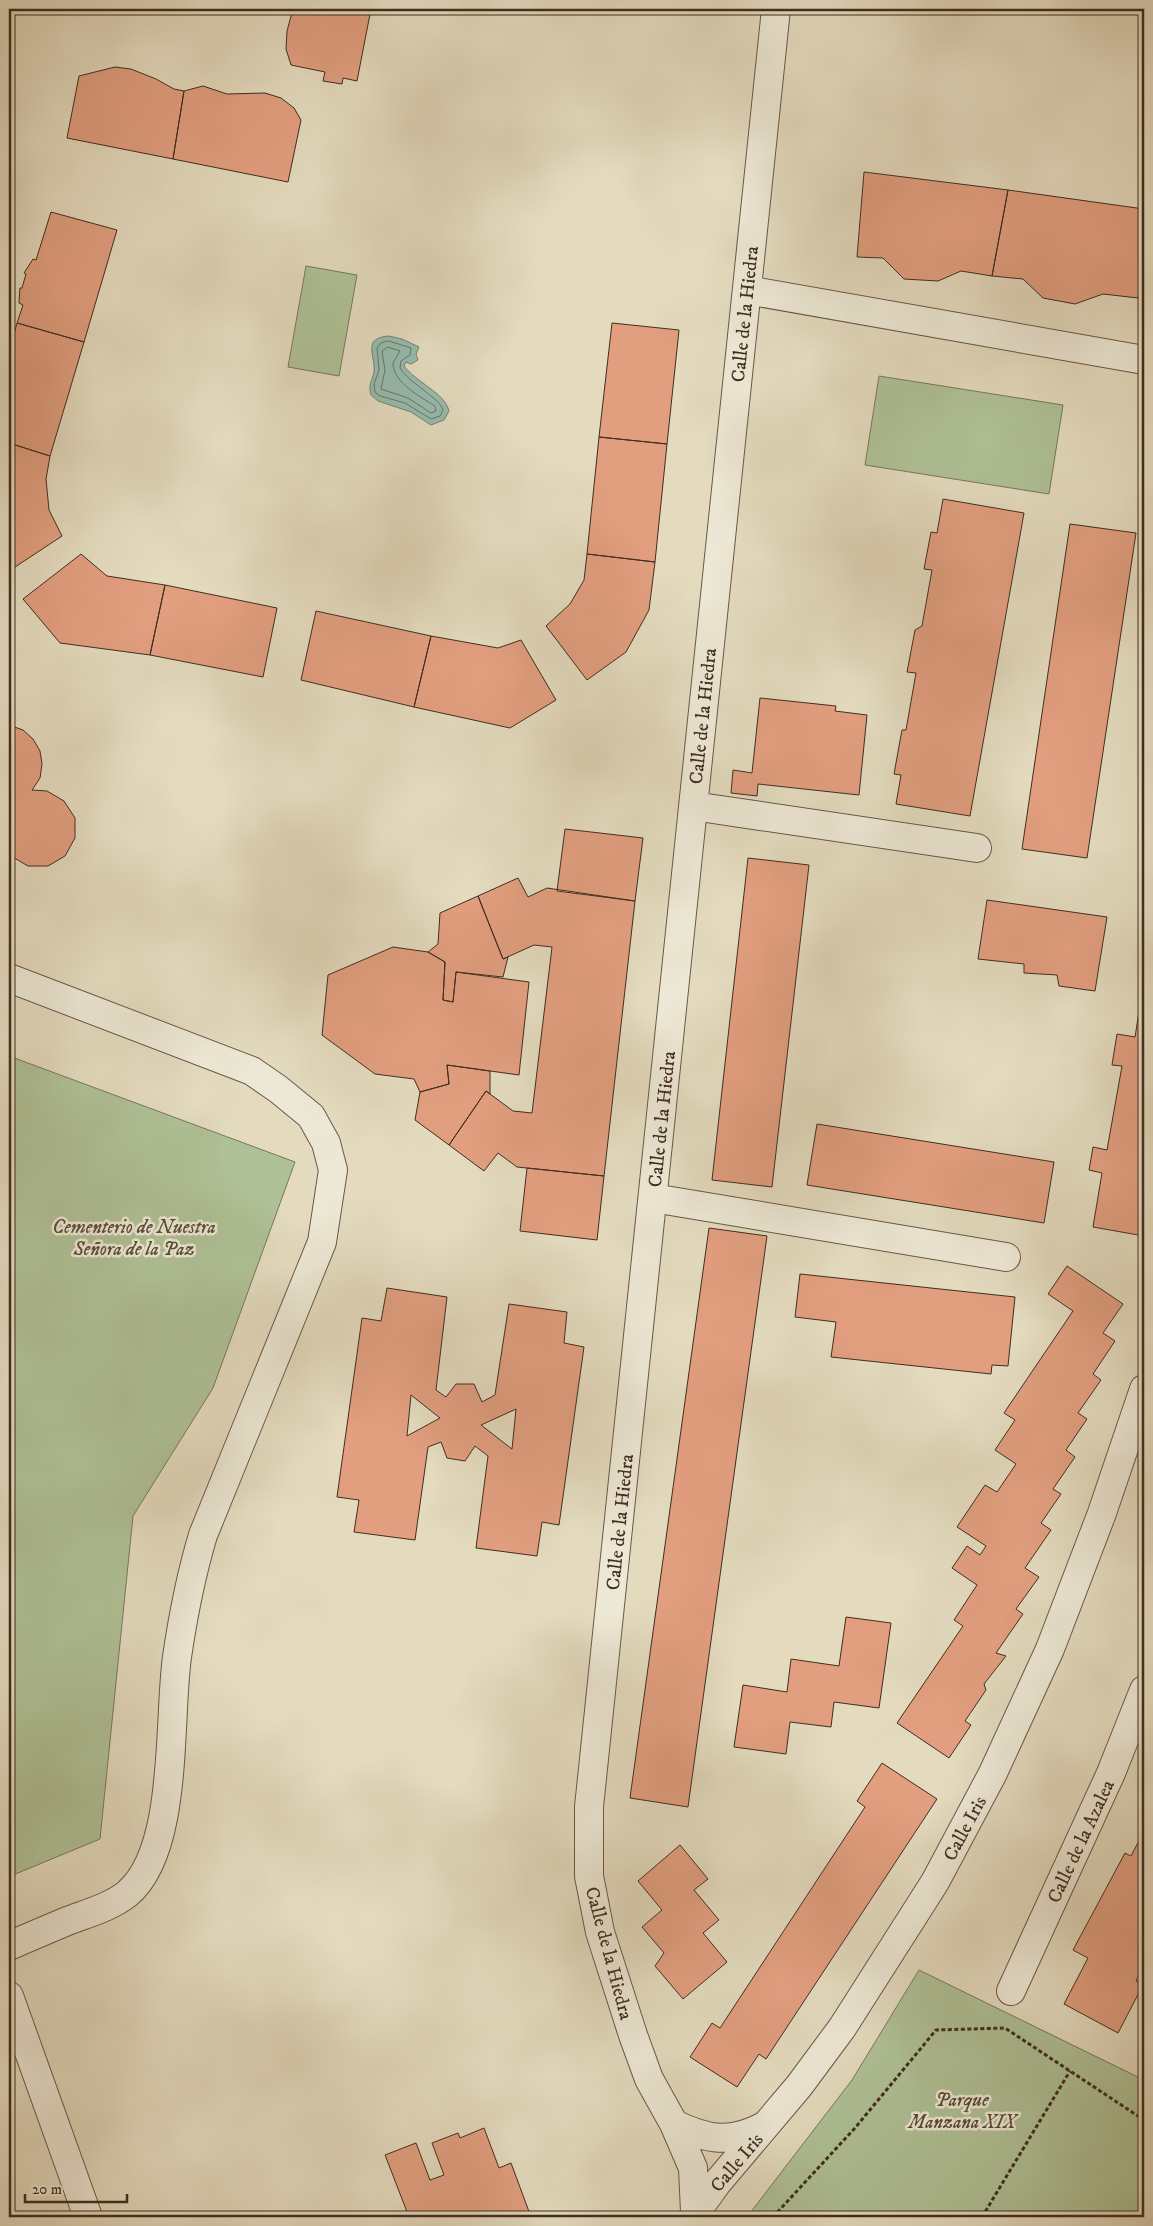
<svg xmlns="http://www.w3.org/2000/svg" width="1153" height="2226" viewBox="0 0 1153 2226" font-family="'IM FELL DW Pica',serif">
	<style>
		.green { fill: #afc196; stroke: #78775a }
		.water { fill: #96bbae; stroke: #748275 }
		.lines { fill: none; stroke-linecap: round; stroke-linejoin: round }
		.shore { stroke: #6b7466; stroke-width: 1 }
		.building { fill: #e29f80; stroke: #402d1f; fill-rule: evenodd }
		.minor-casing { stroke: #695847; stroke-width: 30 }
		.path { stroke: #402d1f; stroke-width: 3; stroke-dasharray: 4 2.5; stroke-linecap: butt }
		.minor { stroke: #ede8d5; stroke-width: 28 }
		.labels { text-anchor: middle; stroke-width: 5; stroke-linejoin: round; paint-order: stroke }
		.street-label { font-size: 19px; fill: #402d1f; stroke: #ede8d5 }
		.park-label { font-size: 19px; font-style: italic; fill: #564b37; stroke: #ede8d5 }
	</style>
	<rect width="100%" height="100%" fill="#e4dbbf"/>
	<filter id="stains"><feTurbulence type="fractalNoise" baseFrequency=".004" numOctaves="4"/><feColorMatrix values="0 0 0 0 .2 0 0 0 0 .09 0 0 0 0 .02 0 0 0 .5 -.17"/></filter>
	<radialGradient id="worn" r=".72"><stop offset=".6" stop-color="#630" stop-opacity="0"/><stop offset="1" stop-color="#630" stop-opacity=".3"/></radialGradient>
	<!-- green -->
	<path class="green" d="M306,266L357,275L339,376L288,367Z
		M879,376L1063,405L1049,494L865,465Z
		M9,1056L295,1162L213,1388L133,1516L100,1839L13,1875L9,1863Z
		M919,1970L1144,2080V2217H747L852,2080Z"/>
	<!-- water -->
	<path class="water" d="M389,336L402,339L419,347L416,354L418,360L411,364L406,362L404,366C417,383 445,393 449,411L444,420L431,425L411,412L378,401L371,395C368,385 372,381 374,372C376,356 361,338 389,336Z"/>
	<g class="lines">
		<!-- shore -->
		<path class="shore" d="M389,341L411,348L410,355L401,361L400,368C409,383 441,399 443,410L440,416L431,419L405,403L380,396L375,392L374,384L379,370L377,348L381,343Z
			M388,347L400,351L393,363C393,383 421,397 435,406L436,411L431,413L408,398L381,389L385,370L382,352Z"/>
	</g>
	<!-- building -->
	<path class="building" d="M293,9H371L357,81L343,78L342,84L323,81L325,72L291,65L286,49L287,31Z
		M115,67L131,69L156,79L174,89L184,91L173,159L67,138L79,76Z
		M203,86L227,94L265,93L281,98L294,108L301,120L288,182L173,159L184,91Z
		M864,172L1008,190L992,276L961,271L938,281L904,279L883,258L857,257Z
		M1008,190L1144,209V260L1138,298L1103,294L1075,304L1043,298L1023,279L992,276Z
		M51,212L117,230L84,342L17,323L23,305L19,303L20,288H22L26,274L24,273L33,259L36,260Z
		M1144,260V299L1138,298Z
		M17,323L84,342L50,456L9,443V353Z
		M612,323L679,330L667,444L599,437Z
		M599,437L667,444L655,562L587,554Z
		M9,443L50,456L46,479L49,510L62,536L9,571Z
		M943,499L1024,513L970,816L896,804L901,775L894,774L902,730H906L916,673L907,672L915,630L922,626L932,570L924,569L931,532L937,533Z
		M1070,524L1136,533L1087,858L1022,849Z
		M81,554L107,576L165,585L150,655L60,643L23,599Z
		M587,554L655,562L649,610L626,652L587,680L546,626L570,604L584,580Z
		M165,585L277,608L263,677L150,655Z
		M316,611L431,636L414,707L301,680Z
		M431,636L498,648L521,640L556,700L510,728L414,707Z
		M760,698L836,706L835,711L867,715L859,795L758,784L757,796L731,793L733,770L752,773Z
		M9,725L23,730L33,739L40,751L42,764L40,778L32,790L47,791L64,801L75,818V838L65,856L48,866H28L11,856L9,877Z
		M565,829L643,838L635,901L557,891Z
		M748,858L809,865L772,1187L712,1180Z
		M518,878L528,897L547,888L635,901L604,1176L517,1167L498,1153L484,1171L449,1145L486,1091L513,1111L532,1113L552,947L534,945L503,959L478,896Z
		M478,896L503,959L508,957L503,977L456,972L453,1002L443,1000L445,962L428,952L438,944L440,913Z
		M987,900L1107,917L1095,991L1059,986L1057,975L1024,973V964L978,959Z
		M393,947L428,952L445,962L443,1000L453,1002L456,972L529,982L519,1075L447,1065L449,1084L420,1092L414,1079L375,1074L322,1035L328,975Z
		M1144,980V1236L1093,1227L1102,1173L1089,1170L1093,1147L1107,1150L1122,1066L1112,1065L1117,1034L1135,1037Z
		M447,1065L490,1071V1094L486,1091L449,1145L415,1120L420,1092L449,1084Z
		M817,1124L1054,1162L1044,1223L807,1185Z
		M527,1168L604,1176L597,1240L520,1231Z
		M709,1228L767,1236L688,1807L630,1798Z
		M1067,1266L1123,1304L1103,1333L1115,1341L1093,1374L1101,1380L1078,1413L1087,1419L1066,1450L1075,1457L1053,1489L1061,1494L1041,1523L1051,1530L1025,1568L1039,1577L1016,1609L1023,1614L996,1653L1006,1656L984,1684L986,1690L965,1721L971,1725L949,1758L897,1723L963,1626L954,1620L977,1585L952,1568L967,1546L980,1555L986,1546L957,1527L985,1485L997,1492L1016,1464L995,1450L1015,1420L1004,1413L1073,1311L1048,1294Z
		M800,1274L1015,1297L1008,1366L992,1365L991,1374L831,1357L836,1322L795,1317Z
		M387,1288L447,1297L436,1390L446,1397L456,1384H474L482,1402L495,1395L509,1304L567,1312L564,1343L584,1347L559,1525L542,1522L537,1556L476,1548L488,1456L475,1446L465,1461L447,1458L441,1442L428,1447L415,1540L354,1532L359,1500L337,1497L362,1318L381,1321ZM411,1395L440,1418L407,1436ZM516,1409L512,1449L481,1425Z
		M846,1617L891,1623L879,1708L834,1702L831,1727L790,1722L786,1754L734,1747L743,1685L787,1692L791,1659L839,1666Z
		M882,1763L937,1799L766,2059L759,2054L737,2087L690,2057L712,2023L720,2028L865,1807L857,1801Z
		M1144,1831V1964L1136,1981L1143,1985L1118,2033L1064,2004L1088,1958L1073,1950L1125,1853L1131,1856Z
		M680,1845L708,1879L694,1890L719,1920L703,1933L727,1962L683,1999L655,1966L664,1953L642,1927L662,1910L638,1881Z
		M484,2128L499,2168L511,2163L531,2217H409L385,2155L416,2143L430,2180L444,2175L432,2143L458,2133L460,2138Z"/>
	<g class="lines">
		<!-- minor casing -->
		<g class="minor-casing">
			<path id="minor" d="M747,290L1144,360
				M693,806L977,848
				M9,978L252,1071L278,1089L311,1116L326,1143L333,1170L322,1242L203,1535C191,1575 183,1616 177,1657C168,1720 179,1851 127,1894C109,1908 85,1914 65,1922C46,1930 27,1938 9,1946
				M653,1198L1006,1257
				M1011,1991L1111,1773L1144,1690
				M9,1996L88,2217
				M674,2124C708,2140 730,2144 764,2126
				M695,2212L693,2168L674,2124L649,2079L633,2035L600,1932L589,1876V1807L776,9
				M694,2215L717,2183L799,2086L842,2028L935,1882L992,1775L1050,1649L1102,1513L1144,1389"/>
		</g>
		<!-- path -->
		<path class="path" d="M773,2217L855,2128L936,2030L1005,2028L1144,2120
			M982,2217L1070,2071"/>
		<!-- minor -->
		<use href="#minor" class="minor"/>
	</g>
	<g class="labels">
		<!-- street labels -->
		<g class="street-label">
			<text transform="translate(744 314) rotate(-84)" y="7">Calle de la Hiedra</text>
			<text transform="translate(702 716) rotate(-84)" y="7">Calle de la Hiedra</text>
			<text transform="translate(661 1119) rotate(-84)" y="7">Calle de la Hiedra</text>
			<text transform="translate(619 1522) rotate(-84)" y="7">Calle de la Hiedra</text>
			<text transform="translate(964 1828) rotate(-62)" y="7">Calle Iris</text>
			<text transform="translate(1080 1841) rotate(-65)" y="7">Calle de la Azalea</text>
			<text transform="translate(610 1953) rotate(75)" y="7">Calle de la Hiedra</text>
			<text transform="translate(736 2162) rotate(-50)" y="7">Calle Iris</text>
		</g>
		<!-- park labels -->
		<g class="park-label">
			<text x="134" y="1233">Cementerio de Nuestra<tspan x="134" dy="22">Señora de la Paz</tspan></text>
			<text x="962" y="2106">Parque<tspan x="962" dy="22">Manzana XIX</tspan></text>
		</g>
	</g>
	<!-- margin -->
	<rect width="1153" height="2226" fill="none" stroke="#e4dbbf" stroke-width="30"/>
	<rect x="10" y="10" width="1133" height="2206" fill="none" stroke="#402d1f" stroke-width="2.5"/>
	<rect x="15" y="15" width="1123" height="2196" fill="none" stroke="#402d1f"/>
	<!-- scale -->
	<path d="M25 2194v8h102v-8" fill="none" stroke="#402d1f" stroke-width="2.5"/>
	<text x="32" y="2194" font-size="15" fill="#402d1f" stroke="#ede8d5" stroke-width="4" paint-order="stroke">20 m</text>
	<rect width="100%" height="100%" filter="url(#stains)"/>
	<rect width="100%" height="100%" fill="url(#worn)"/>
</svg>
